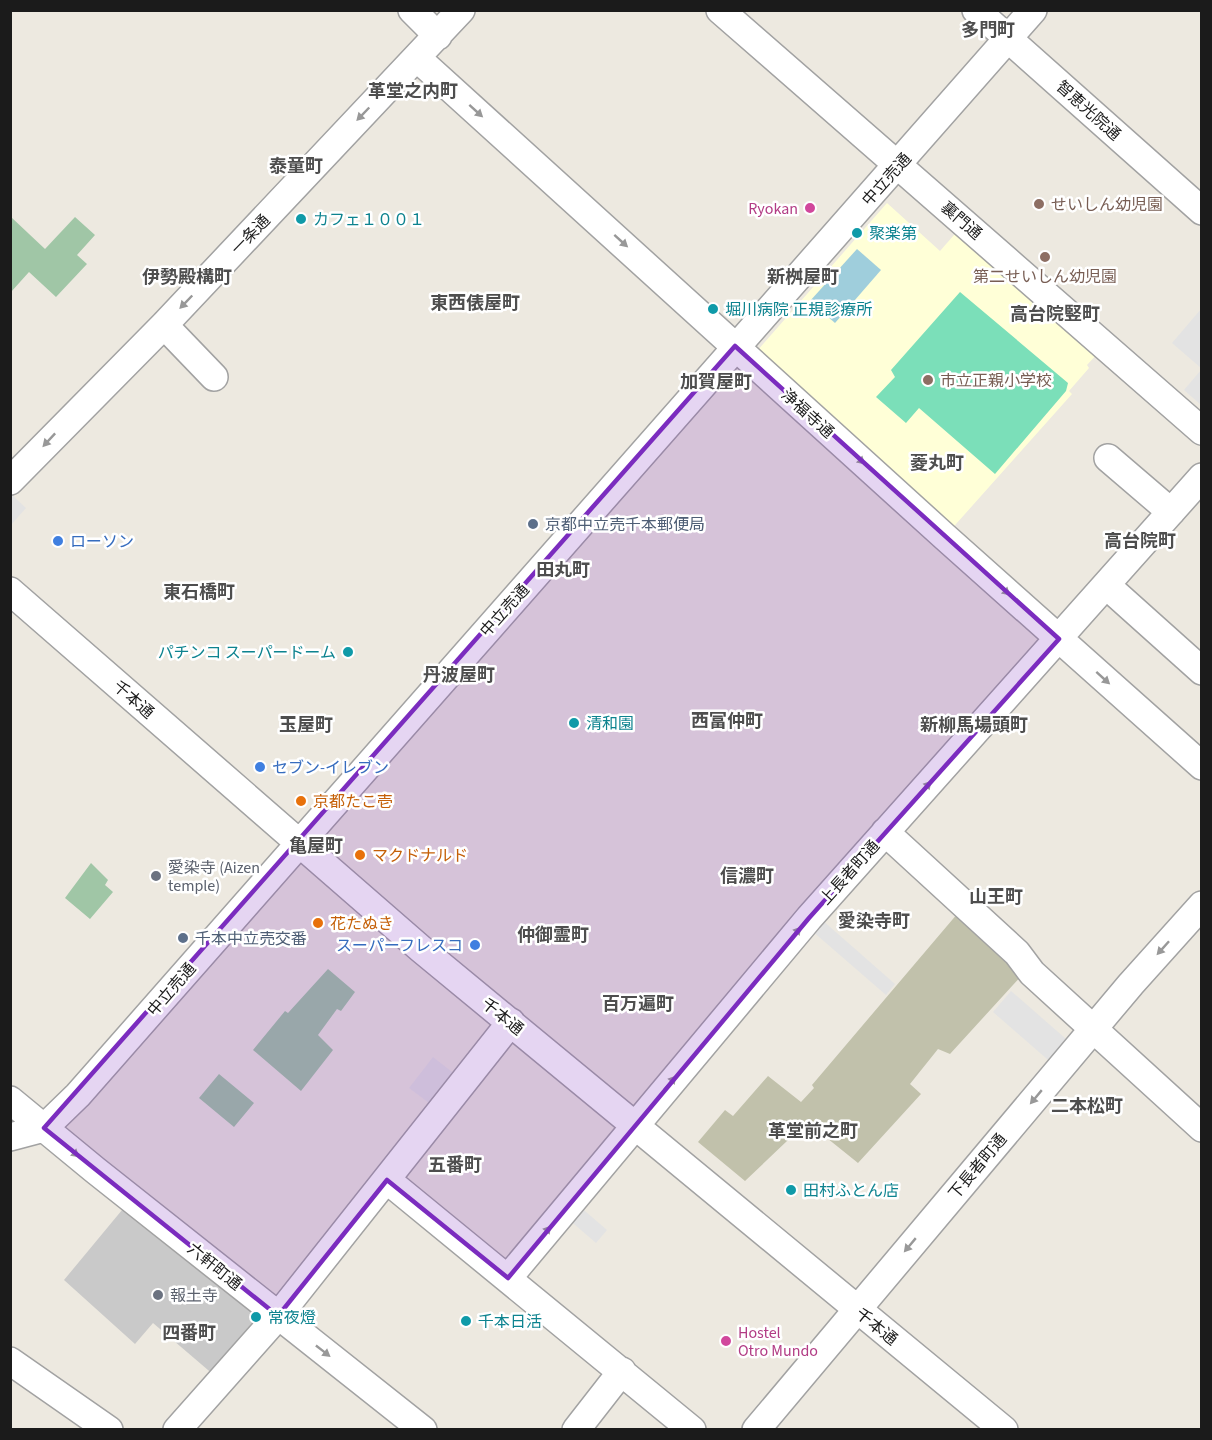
<svg xmlns="http://www.w3.org/2000/svg" width="1212" height="1440" viewBox="0 0 1212 1440" font-family="'Source Sans 3','Noto Sans JP',sans-serif">
	<style>
		.education { fill: #ffffd7 }
		.religious { fill: #c9c9c9 }
		.construction { fill: #c1c1ab }
		.cemetery { fill: #a0c6a6 }
		.pitch { fill: #7bdfb9 }
		.parking { fill: #e3e3e3 }
		.water { fill: #9fcedc }
		.lines { fill: none; stroke-linecap: round; stroke-linejoin: round }
		.minor-casing { stroke: #a2a2a2; stroke-width: 30 }
		.minor { stroke: #fff; stroke-width: 27 }
		.oneway { fill: #989898 }
		.marked { fill: #7b2cbf; fill-opacity: 0.2; stroke: #7b2cbf; stroke-width: 4.5; stroke-linejoin: round }
		.education-dot { fill: #8d6e63; stroke: #fff; stroke-width: 2 }
		.hotel-dot { fill: #d1479c; stroke: #fff; stroke-width: 2 }
		.culture-dot { fill: #0f9aa8; stroke: #fff; stroke-width: 2 }
		.service-dot { fill: #5c6f8a; stroke: #fff; stroke-width: 2 }
		.shop-dot { fill: #3f7fe0; stroke: #fff; stroke-width: 2 }
		.food-dot { fill: #e8710a; stroke: #fff; stroke-width: 2 }
		.worship-dot { fill: #6b7280; stroke: #fff; stroke-width: 2 }
		.labels { text-anchor: middle; stroke-width: 5; stroke-linejoin: round; paint-order: stroke }
		.street-label { font-size: 16px; fill: #1b1b1b; stroke: #fff }
		.education-label { font-size: 16px; fill: #785e54; stroke: #fff; text-anchor: start }
		.hotel-label { font-size: 16px; fill: #b23c85; stroke: #fff; text-anchor: end }
		.culture-label { font-size: 16px; fill: #0d838f; stroke: #fff; text-anchor: start }
		.service-label { font-size: 16px; fill: #4e5e75; stroke: #fff; text-anchor: start }
		.shop-label { font-size: 16px; fill: #366cbe; stroke: #fff; text-anchor: start }
		.food-label { font-size: 16px; fill: #c56008; stroke: #fff; text-anchor: start }
		.worship-label { font-size: 16px; fill: #5b616d; stroke: #fff; text-anchor: start }
		.neighbourhood-label { font-size: 18px; font-weight: bold; fill: #4e4e4e; stroke: #fff }
	</style>
	<rect width="100%" height="100%" fill="#ede9e0"/>
	<!-- education -->
	<path class="education" d="M887,203L940,251L961,227L1099,352L1087,365L1089,368L1069,391L1072,394L948,533L756,352Z"/>
	<!-- religious -->
	<path class="religious" d="M127,1204L264,1319L215,1376L153,1323L135,1344L64,1280Z"/>
	<!-- construction -->
	<path class="construction" d="M958,913L1023,974L950,1054L938,1049L910,1084L921,1094L858,1163L807,1122L745,1181L698,1142L725,1110L733,1116L768,1076L801,1102L814,1088L812,1085Z"/>
	<!-- cemetery -->
	<path class="cemetery" d="M11,217L45,249L75,217L95,235L77,255L87,264L56,297L29,272L11,292Z
		M91,863L108,880L105,885L113,892L90,919L65,898Z
		M328,969L355,992L341,1011L337,1009L318,1035L333,1050L301,1091L253,1050L285,1011L288,1013Z
		M219,1074L254,1103L234,1127L199,1098Z"/>
	<!-- pitch -->
	<path class="pitch" d="M960,292L1068,383L1066,391L995,474L919,408L906,423L876,397L895,377L891,370Z"/>
	<!-- parking -->
	<path class="parking" d="M1201,309L1202,367L1201,368L1172,343Z
		M1201,370V405L1184,390Z
		M11,494L26,508L11,525Z
		M821,919L895,984L886,995L811,930Z
		M1011,991L1073,1045L1055,1066L993,1012Z
		M433,1057L456,1075L433,1106L409,1088Z
		M578,1205L607,1230L596,1243L567,1218Z"/>
	<!-- water -->
	<path class="water" d="M857,249L881,270L835,323L810,301Z"/>
	<g class="lines">
		<!-- minor casing -->
		<g class="minor-casing">
			<path id="minor" d="M412,10L438,36
				M720,10L1202,431
				M976,10L1202,211
				M417,58L945,537L1202,766
				M164,325L214,377
				M1108,458L1171,512
				M10,481L164,325L461,10
				M1106,585L1202,671
				M10,591L421,949L1004,1430
				M885,832L1017,953L1032,973L1202,1128
				M10,1100L95,1170L423,1430
				M10,1137L44,1128L78,1095L1033,10
				M387,1180L692,1430
				M508,1278L809,918L1202,477
				M10,1361L109,1430
				M177,1430L278,1316L511,1022
				M576,1430L622,1371
				M756,1430L1131,984L1202,905"/>
		</g>
		<!-- minor -->
		<use href="#minor" class="minor"/>
	</g>
	<!-- one-way arrows -->
	<defs><path id="oneway-solid" d="M-6-.8H1V-3.2L6.5 0L1 3.2V.8H-6Z" transform="scale(1.5)"/></defs>
	<g class="oneway">
		<use href="#oneway-solid" transform="translate(476 111) rotate(42)"/>
		<use href="#oneway-solid" transform="translate(363 114) rotate(134)"/>
		<use href="#oneway-solid" transform="translate(621 241) rotate(42)"/>
		<use href="#oneway-solid" transform="translate(186 302) rotate(134)"/>
		<use href="#oneway-solid" transform="translate(49 440) rotate(133)"/>
		<use href="#oneway-solid" transform="translate(858 458) rotate(42)"/>
		<use href="#oneway-solid" transform="translate(1003 589) rotate(42)"/>
		<use href="#oneway-solid" transform="translate(1103 678) rotate(42)"/>
		<use href="#oneway-solid" transform="translate(925 788) rotate(-47)"/>
		<use href="#oneway-solid" transform="translate(795 934) rotate(-50)"/>
		<use href="#oneway-solid" transform="translate(1163 948) rotate(132)"/>
		<use href="#oneway-solid" transform="translate(670 1083) rotate(-50)"/>
		<use href="#oneway-solid" transform="translate(1036 1097) rotate(130)"/>
		<use href="#oneway-solid" transform="translate(72 1151) rotate(40)"/>
		<use href="#oneway-solid" transform="translate(545 1233) rotate(-51)"/>
		<use href="#oneway-solid" transform="translate(910 1245) rotate(130)"/>
		<use href="#oneway-solid" transform="translate(323 1351) rotate(38)"/>
	</g>
	<!-- marked area -->
	<path class="marked" d="M735,346L1059,639L809,918L508,1278L387,1180L278,1316L44,1128Z"/>
	<!-- markers -->
	<g class="education-dot">
		<circle cx="1039" cy="204" r="6"/>
		<circle cx="1045" cy="257" r="6"/>
		<circle cx="928" cy="380" r="6"/>
	</g>
	<g class="hotel-dot">
		<circle cx="810" cy="208" r="6"/>
		<circle cx="726" cy="1341" r="6"/>
	</g>
	<g class="culture-dot">
		<circle cx="301" cy="219" r="6"/>
		<circle cx="857" cy="233" r="6"/>
		<circle cx="713" cy="309" r="6"/>
		<circle cx="348" cy="652" r="6"/>
		<circle cx="574" cy="723" r="6"/>
		<circle cx="791" cy="1190" r="6"/>
		<circle cx="256" cy="1317" r="6"/>
		<circle cx="466" cy="1321" r="6"/>
	</g>
	<g class="service-dot">
		<circle cx="533" cy="524" r="6"/>
		<circle cx="183" cy="938" r="6"/>
	</g>
	<g class="shop-dot">
		<circle cx="58" cy="541" r="6"/>
		<circle cx="260" cy="767" r="6"/>
		<circle cx="475" cy="945" r="6"/>
	</g>
	<g class="food-dot">
		<circle cx="301" cy="801" r="6"/>
		<circle cx="360" cy="855" r="6"/>
		<circle cx="318" cy="923" r="6"/>
	</g>
	<g class="worship-dot">
		<circle cx="156" cy="876" r="6"/>
		<circle cx="158" cy="1295" r="6"/>
	</g>
	<g class="labels">
		<!-- street labels -->
		<g class="street-label">
			<text transform="translate(1089 110) rotate(42)" y="6">智恵光院通</text>
			<text transform="translate(886 179) rotate(-48)" y="6">中立売通</text>
			<text transform="translate(962 220) rotate(41)" y="6">裏門通</text>
			<text transform="translate(250 234) rotate(-46)" y="6">一条通</text>
			<text transform="translate(808 413) rotate(42)" y="6">浄福寺通</text>
			<text transform="translate(504 610) rotate(-48)" y="6">中立売通</text>
			<text transform="translate(134 699) rotate(41)" y="6">千本通</text>
			<text transform="translate(849 872) rotate(-48)" y="6">上長者町通</text>
			<text transform="translate(171 989) rotate(-49)" y="6">中立売通</text>
			<text transform="translate(503 1016) rotate(39)" y="6">千本通</text>
			<text transform="translate(977 1166) rotate(-50)" y="6">下長者町通</text>
			<text transform="translate(215 1266) rotate(39)" y="6">六軒町通</text>
			<text transform="translate(877 1326) rotate(39)" y="6">千本通</text>
		</g>
		<!-- education labels -->
		<g class="education-label">
			<text x="1051" y="210">せいしん幼児園</text>
			<text x="1045" y="282" text-anchor="middle">第二せいしん幼児園</text>
			<text x="940" y="386">市立正親小学校</text>
		</g>
		<!-- hotel labels -->
		<g class="hotel-label">
			<text x="798" y="214">Ryokan</text>
			<text x="738" y="1338" text-anchor="start">Hostel<tspan x="738" dy="18">Otro Mundo</tspan></text>
		</g>
		<!-- culture labels -->
		<g class="culture-label">
			<text x="313" y="225">カフェ１００１</text>
			<text x="869" y="239">聚楽第</text>
			<text x="725" y="315">堀川病院 正規診療所</text>
			<text x="336" y="658" text-anchor="end">パチンコ スーパードーム</text>
			<text x="586" y="729">清和園</text>
			<text x="803" y="1196">田村ふとん店</text>
			<text x="268" y="1323">常夜燈</text>
			<text x="478" y="1327">千本日活</text>
		</g>
		<!-- service labels -->
		<g class="service-label">
			<text x="545" y="530">京都中立売千本郵便局</text>
			<text x="195" y="944">千本中立売交番</text>
		</g>
		<!-- shop labels -->
		<g class="shop-label">
			<text x="70" y="547">ローソン</text>
			<text x="272" y="773">セブン-イレブン</text>
			<text x="463" y="951" text-anchor="end">スーパーフレスコ</text>
		</g>
		<!-- food labels -->
		<g class="food-label">
			<text x="313" y="807">京都たこ壱</text>
			<text x="372" y="861">マクドナルド</text>
			<text x="330" y="929">花たぬき</text>
		</g>
		<!-- worship labels -->
		<g class="worship-label">
			<text x="168" y="873">愛染寺 (Aizen<tspan x="168" dy="18">temple)</tspan></text>
			<text x="170" y="1301">報土寺</text>
		</g>
		<!-- neighbourhood labels -->
		<g class="neighbourhood-label">
			<text x="988" y="36">多門町</text>
			<text x="413" y="97">革堂之内町</text>
			<text x="296" y="172">泰童町</text>
			<text x="187" y="283">伊勢殿構町</text>
			<text x="803" y="283">新桝屋町</text>
			<text x="475" y="309">東西俵屋町</text>
			<text x="1055" y="320">高台院竪町</text>
			<text x="716" y="388">加賀屋町</text>
			<text x="937" y="469">菱丸町</text>
			<text x="1140" y="547">高台院町</text>
			<text x="563" y="576">田丸町</text>
			<text x="199" y="598">東石橋町</text>
			<text x="459" y="681">丹波屋町</text>
			<text x="727" y="727">西富仲町</text>
			<text x="306" y="731">玉屋町</text>
			<text x="974" y="731">新柳馬場頭町</text>
			<text x="316" y="852">亀屋町</text>
			<text x="747" y="882">信濃町</text>
			<text x="996" y="903">山王町</text>
			<text x="874" y="927">愛染寺町</text>
			<text x="553" y="941">仲御霊町</text>
			<text x="638" y="1010">百万遍町</text>
			<text x="1087" y="1112">二本松町</text>
			<text x="813" y="1137">革堂前之町</text>
			<text x="455" y="1171">五番町</text>
			<text x="189" y="1339">四番町</text>
		</g>
	</g>
	<!-- border -->
	<rect width="1212" height="1440" fill="none" stroke="#1b1b1b" stroke-width="24"/>
</svg>
